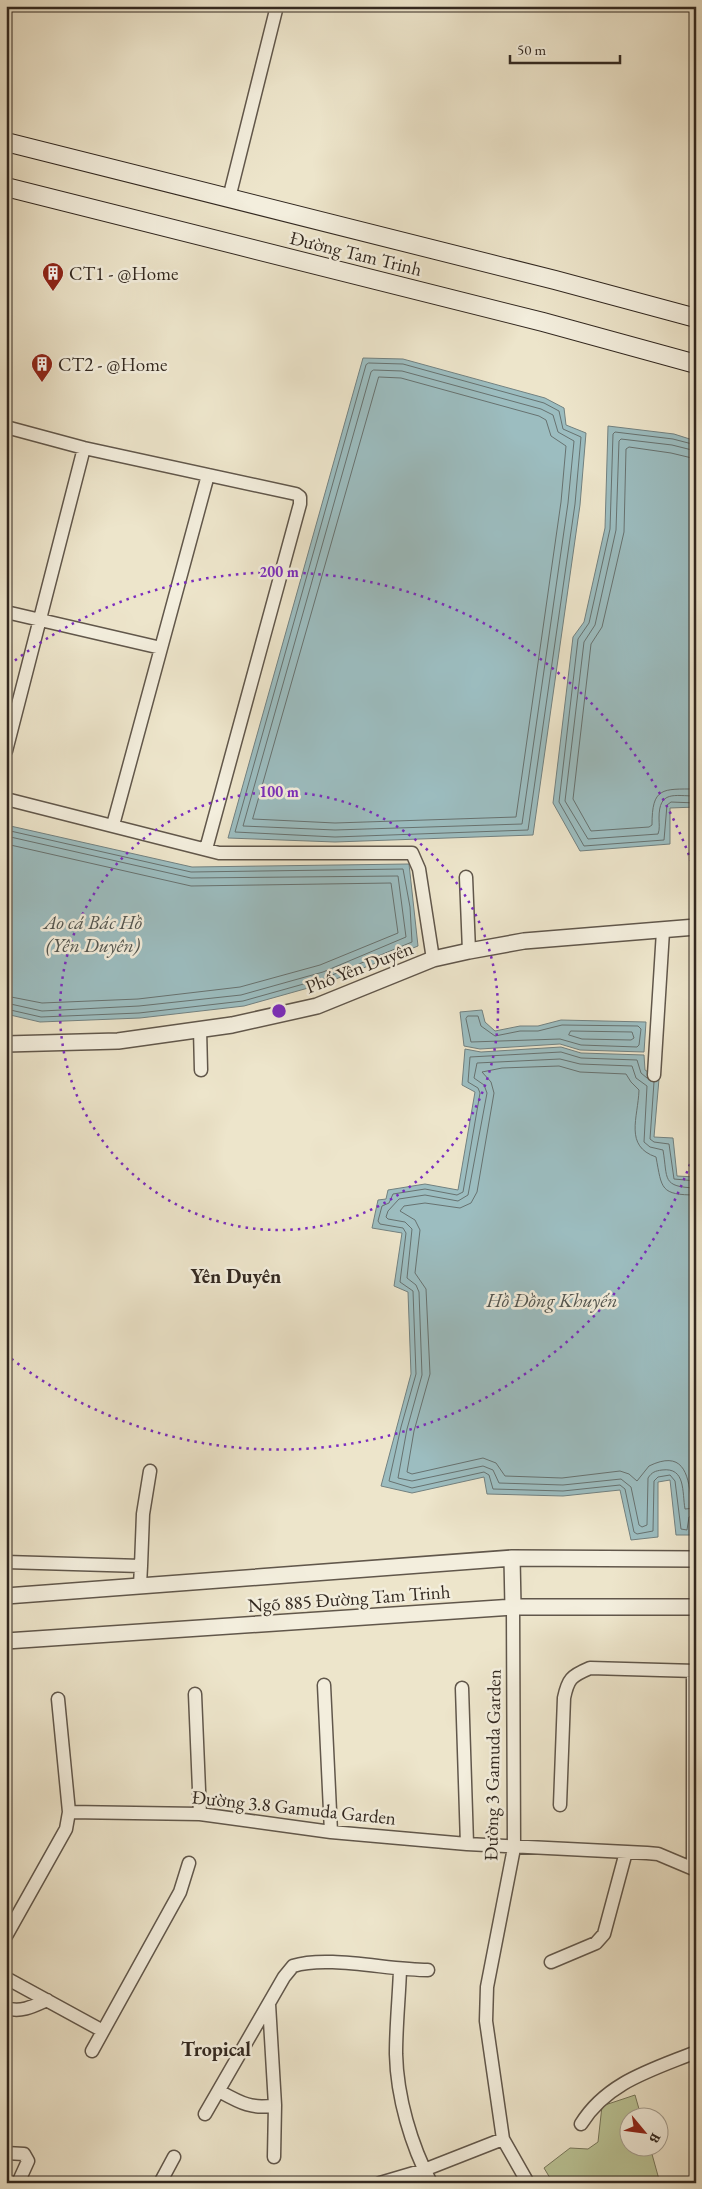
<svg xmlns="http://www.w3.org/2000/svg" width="702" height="2189" viewBox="0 0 702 2189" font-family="'EB Garamond',serif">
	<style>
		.green { fill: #bac496; stroke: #76765b }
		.water { fill: #9cbdc0; stroke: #728180 }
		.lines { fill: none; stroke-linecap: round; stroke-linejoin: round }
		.shore { stroke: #677270; stroke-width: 1 }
		.minor-casing { stroke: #61574b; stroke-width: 15 }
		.tertiary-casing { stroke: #61574b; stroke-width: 18 }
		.secondary-casing { stroke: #322820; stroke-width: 20 }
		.minor { stroke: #f3eedd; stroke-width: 12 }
		.tertiary { stroke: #f3eedd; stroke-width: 15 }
		.secondary { stroke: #f3eedd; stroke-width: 18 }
		.ring { fill: none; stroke: #7b2cbf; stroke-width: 2.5; stroke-dasharray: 2.5 5 }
		.labels { text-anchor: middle; stroke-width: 5; stroke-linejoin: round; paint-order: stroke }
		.street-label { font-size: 19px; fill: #322820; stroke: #f3eedd }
		.poi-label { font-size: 19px; fill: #322820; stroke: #f3eedd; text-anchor: start }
		.water-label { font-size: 20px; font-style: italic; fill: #525550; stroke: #f3eedd }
		.neighbourhood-label { font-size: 20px; font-weight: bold; fill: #322820; stroke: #f3eedd }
		.centre { fill: #7b2cbf; stroke: #f3eedd; stroke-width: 2.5 }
		.ring-label { font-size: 15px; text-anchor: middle; font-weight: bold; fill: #7b2cbf; stroke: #f3eedd; stroke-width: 5; stroke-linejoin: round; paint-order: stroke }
	</style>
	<rect width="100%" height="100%" fill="#ede5cb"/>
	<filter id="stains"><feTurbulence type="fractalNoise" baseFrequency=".004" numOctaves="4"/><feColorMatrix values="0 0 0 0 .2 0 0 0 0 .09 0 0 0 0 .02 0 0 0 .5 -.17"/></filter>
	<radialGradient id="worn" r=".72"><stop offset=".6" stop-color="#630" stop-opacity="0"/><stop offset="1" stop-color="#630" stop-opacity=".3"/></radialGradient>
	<!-- green -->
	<path class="green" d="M635,2095L641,2116H630V2146L650,2147L660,2183H553L544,2168L570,2148L588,2149L598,2142L602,2106Z"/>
	<!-- water -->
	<path class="water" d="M363,358L403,359L545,398L564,408L566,425L586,433L580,505L533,835L335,842L228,838Z
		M608,426L674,434L696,441V807L670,808V844L580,851L553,803L573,637L584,622L605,528Z
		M6,825L192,867L409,864L418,946L326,983L244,1006L140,1018L40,1022L6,1014Z
		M482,1010L485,1022L495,1031L520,1026H538L561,1020L646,1022L644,1052L580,1050L560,1044L480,1049L464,1046L460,1012Z
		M561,1047L581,1053L644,1055L645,1070L659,1079L654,1137L673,1138L677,1176L696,1177V1498L692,1535H676L670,1480L658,1482V1537L631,1540L620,1490L563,1496L487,1494L484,1477L412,1493L381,1486L411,1374L408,1292L394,1286L402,1233L372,1228L378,1200L386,1199L388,1190L425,1184L458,1190L475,1092L462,1085L465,1049L481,1052Z"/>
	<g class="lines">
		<!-- shore -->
		<path class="shore" d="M369,363L403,364L544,403L559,411L563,429L581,437L575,504L528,830L335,837L235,832L366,365Z
			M374,370L402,371L541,409L553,415L558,432L574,441L568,503L522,824L335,830L243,826L371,372Z
			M379,377L401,378L539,416L546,420L551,436L566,446L561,502L516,817L335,823L253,819Z
			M696,445L673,439L615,432L613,434L610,529L589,623L578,639L559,802L584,846L664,840L667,805L671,802L696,803
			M696,451L672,445L621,439L619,441L616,530L595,625L584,642L565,801L588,839L658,834C660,829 659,824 659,818C659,790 674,796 696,796
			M696,459L671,453L629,447L626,449L624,532L602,627L591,644L573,799L591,831L649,827L652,825C652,787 662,789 696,789
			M6,830L191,872L403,869L410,907L412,942L325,978L243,1001L139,1013L41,1017L6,1009
			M6,836L191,878L398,876L406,937L323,972L241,995L139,1006L42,1011L6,1003
			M6,844L191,886L391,883L398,933L320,965L240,987L138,999L42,1003L6,996
			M468,1016H478L481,1026L495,1036L520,1031H538L562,1025L638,1026L641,1029L639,1045L637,1047L581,1045L560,1039L471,1042L466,1019Z
			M571,1031L632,1032L634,1038L631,1040L582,1039L569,1035Z
			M647,1078L641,1073L637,1060L581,1058L561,1052L470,1057L468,1082L478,1088L480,1093L463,1192L457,1195L425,1189L393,1194L389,1203L382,1206L378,1221L380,1224L403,1228L406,1233L400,1282L413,1291L416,1374L401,1427L389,1481L412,1488L484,1472L489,1475L493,1489L563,1491L620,1485L625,1489L634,1532L637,1534L653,1531L654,1481L658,1477L670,1475L675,1481L681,1529L687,1530L689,1517L696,1514
			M654,1082L650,1139L654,1142L669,1144L674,1179L696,1181
			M696,1188C661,1187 668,1179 663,1150L650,1147L644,1142L647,1086L636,1078L632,1066L580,1064L560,1059L477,1063L474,1078L484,1085L487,1093L468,1195L458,1201L425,1195L399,1199L388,1211L386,1217L388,1219L405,1222L412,1229L407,1278L416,1285L419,1292L422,1375L407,1429L398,1478L412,1481L483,1466L493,1470L499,1483L563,1485L621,1479L631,1487L639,1525L642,1527L647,1525L648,1478C652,1472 655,1471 662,1470C686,1467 682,1492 685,1509L696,1508
			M696,1195C660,1195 662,1189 656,1157C624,1146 638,1118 639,1090L631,1082L626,1074L580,1072L559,1066L502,1068L482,1072L491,1082L494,1093L477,1192L471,1203L460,1208L425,1203L404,1206L400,1211L415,1220L420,1230L415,1273L426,1289L430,1374L414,1431L407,1472L412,1474L483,1458L496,1463L505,1476L562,1478L620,1471L629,1474L637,1481L649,1466C682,1450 688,1472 691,1499L696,1500"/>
		<!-- minor casing -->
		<g class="minor-casing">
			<path id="minor" d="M229,198L277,6
				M6,427L84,448L296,494L300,497V504L206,849
				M6,612L161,648
				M6,751L84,448
				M6,799L219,853H412L419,869L433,959
				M113,825L208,475
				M466,877L469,951
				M200,1029L201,1070
				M654,1075L663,931
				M6,1562L141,1566L140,1585
				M141,1566L143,1514L150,1471
				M513,1607L514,1848L487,1987L486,2021L503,2139L528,2183
				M324,1685L331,1832
				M462,1688L467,1844
				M195,1694L200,1814
				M560,1805L564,1698C568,1679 571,1676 590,1668L696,1671
				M69,1812L200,1814L331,1832L467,1844L647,1853L658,1854L696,1870
				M693,1868V1671
				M6,1936L66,1829L69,1812L58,1699
				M551,1962L596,1943L604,1934L626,1852
				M400,1970C399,1998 396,2026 396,2054C397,2097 411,2145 431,2183
				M6,1978L103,2031
				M269,2004L275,2105L274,2157
				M6,2008C21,2013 34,2006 47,2000
				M92,2051L180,1892L189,1863
				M219,2091C239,2102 252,2110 275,2105
				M205,2114L284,1977L293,1966C327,1955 388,1970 428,1970
				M581,2124C607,2082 652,2070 696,2052
				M6,2153L24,2154L28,2161L18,2183
				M160,2183L174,2157
				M380,2183L424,2170L503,2139"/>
		</g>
		<!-- tertiary casing -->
		<g class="tertiary-casing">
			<path id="tertiary" d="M6,1044L118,1041L232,1025L317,1006L433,959L469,951L524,941L696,927
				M512,1558L513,1607
				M6,1596L512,1558L696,1559
				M6,1641L513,1607H696"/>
		</g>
		<!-- secondary casing -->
		<g class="secondary-casing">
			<path id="secondary" d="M6,142L555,280L696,318
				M6,187L543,322L696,364"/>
		</g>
		<!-- minor -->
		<use href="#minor" class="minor"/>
		<!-- tertiary -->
		<use href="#tertiary" class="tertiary"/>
		<!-- secondary -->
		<use href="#secondary" class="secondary"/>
	</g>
	<!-- distance rings -->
	<g class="ring">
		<circle cx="279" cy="1011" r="219"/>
		<path d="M695 1150A439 439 0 0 1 9 1357M9 665A439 439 0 0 1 695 872"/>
	</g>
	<!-- icons -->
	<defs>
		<g id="building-pin" transform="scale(1.125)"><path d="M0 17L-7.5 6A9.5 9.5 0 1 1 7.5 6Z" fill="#8f2418" stroke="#f3eedd"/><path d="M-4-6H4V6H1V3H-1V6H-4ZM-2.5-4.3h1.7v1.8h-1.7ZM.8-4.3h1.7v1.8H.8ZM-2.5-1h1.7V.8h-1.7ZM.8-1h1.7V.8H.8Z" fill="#fff"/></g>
	</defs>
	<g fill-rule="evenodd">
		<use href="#building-pin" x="53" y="273"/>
		<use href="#building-pin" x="42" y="364"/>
	</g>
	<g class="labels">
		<!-- street labels -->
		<g class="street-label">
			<text transform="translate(356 253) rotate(14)" y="7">Đường Tam Trinh</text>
			<text transform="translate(359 967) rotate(-21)" y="7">Phố Yên Duyên</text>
			<text transform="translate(349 1598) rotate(-4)" y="7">Ngõ 885 Đường Tam Trinh</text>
			<text transform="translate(492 1765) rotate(-89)" y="7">Đường 3 Gamuda Garden</text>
			<text transform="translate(294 1807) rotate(6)" y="7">Đường 3.8 Gamuda Garden</text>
		</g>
		<!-- poi labels -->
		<g class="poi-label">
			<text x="69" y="280">CT1 - @Home</text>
			<text x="58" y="371">CT2 - @Home</text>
		</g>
		<!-- water labels -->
		<g class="water-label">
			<text x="93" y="929">Ao cá Bác Hồ<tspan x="93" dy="23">(Yên Duyên)</tspan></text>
			<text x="552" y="1307">Hồ Đồng Khuyến</text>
		</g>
		<!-- neighbourhood labels -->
		<g class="neighbourhood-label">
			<text x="236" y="1283">Yên Duyên</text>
			<text x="216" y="2056">Tropical</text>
		</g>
	</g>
	<circle cx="279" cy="1011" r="8" class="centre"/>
	<g class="ring-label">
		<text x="279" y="577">200 m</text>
		<text x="279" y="797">100 m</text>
	</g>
	<!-- margin -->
	<rect width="702" height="2189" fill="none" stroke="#ede5cb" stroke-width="25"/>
	<rect x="8" y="8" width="687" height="2174" fill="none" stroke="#322820" stroke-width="2.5"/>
	<rect x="12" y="12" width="677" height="2164" fill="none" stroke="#322820"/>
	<!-- north arrow -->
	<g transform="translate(644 2132) rotate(119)"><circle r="24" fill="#f3eedd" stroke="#a69f91"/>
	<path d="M0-4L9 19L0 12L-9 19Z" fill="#8f2418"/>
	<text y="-8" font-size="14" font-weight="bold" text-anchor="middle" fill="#322820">B</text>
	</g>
	<!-- scale -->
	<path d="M510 55v8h110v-8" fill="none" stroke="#322820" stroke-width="2.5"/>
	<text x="517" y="55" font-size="15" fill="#322820" stroke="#f3eedd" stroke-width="4" paint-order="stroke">50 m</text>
	<rect width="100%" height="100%" filter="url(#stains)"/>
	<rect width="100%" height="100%" fill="url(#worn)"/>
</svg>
